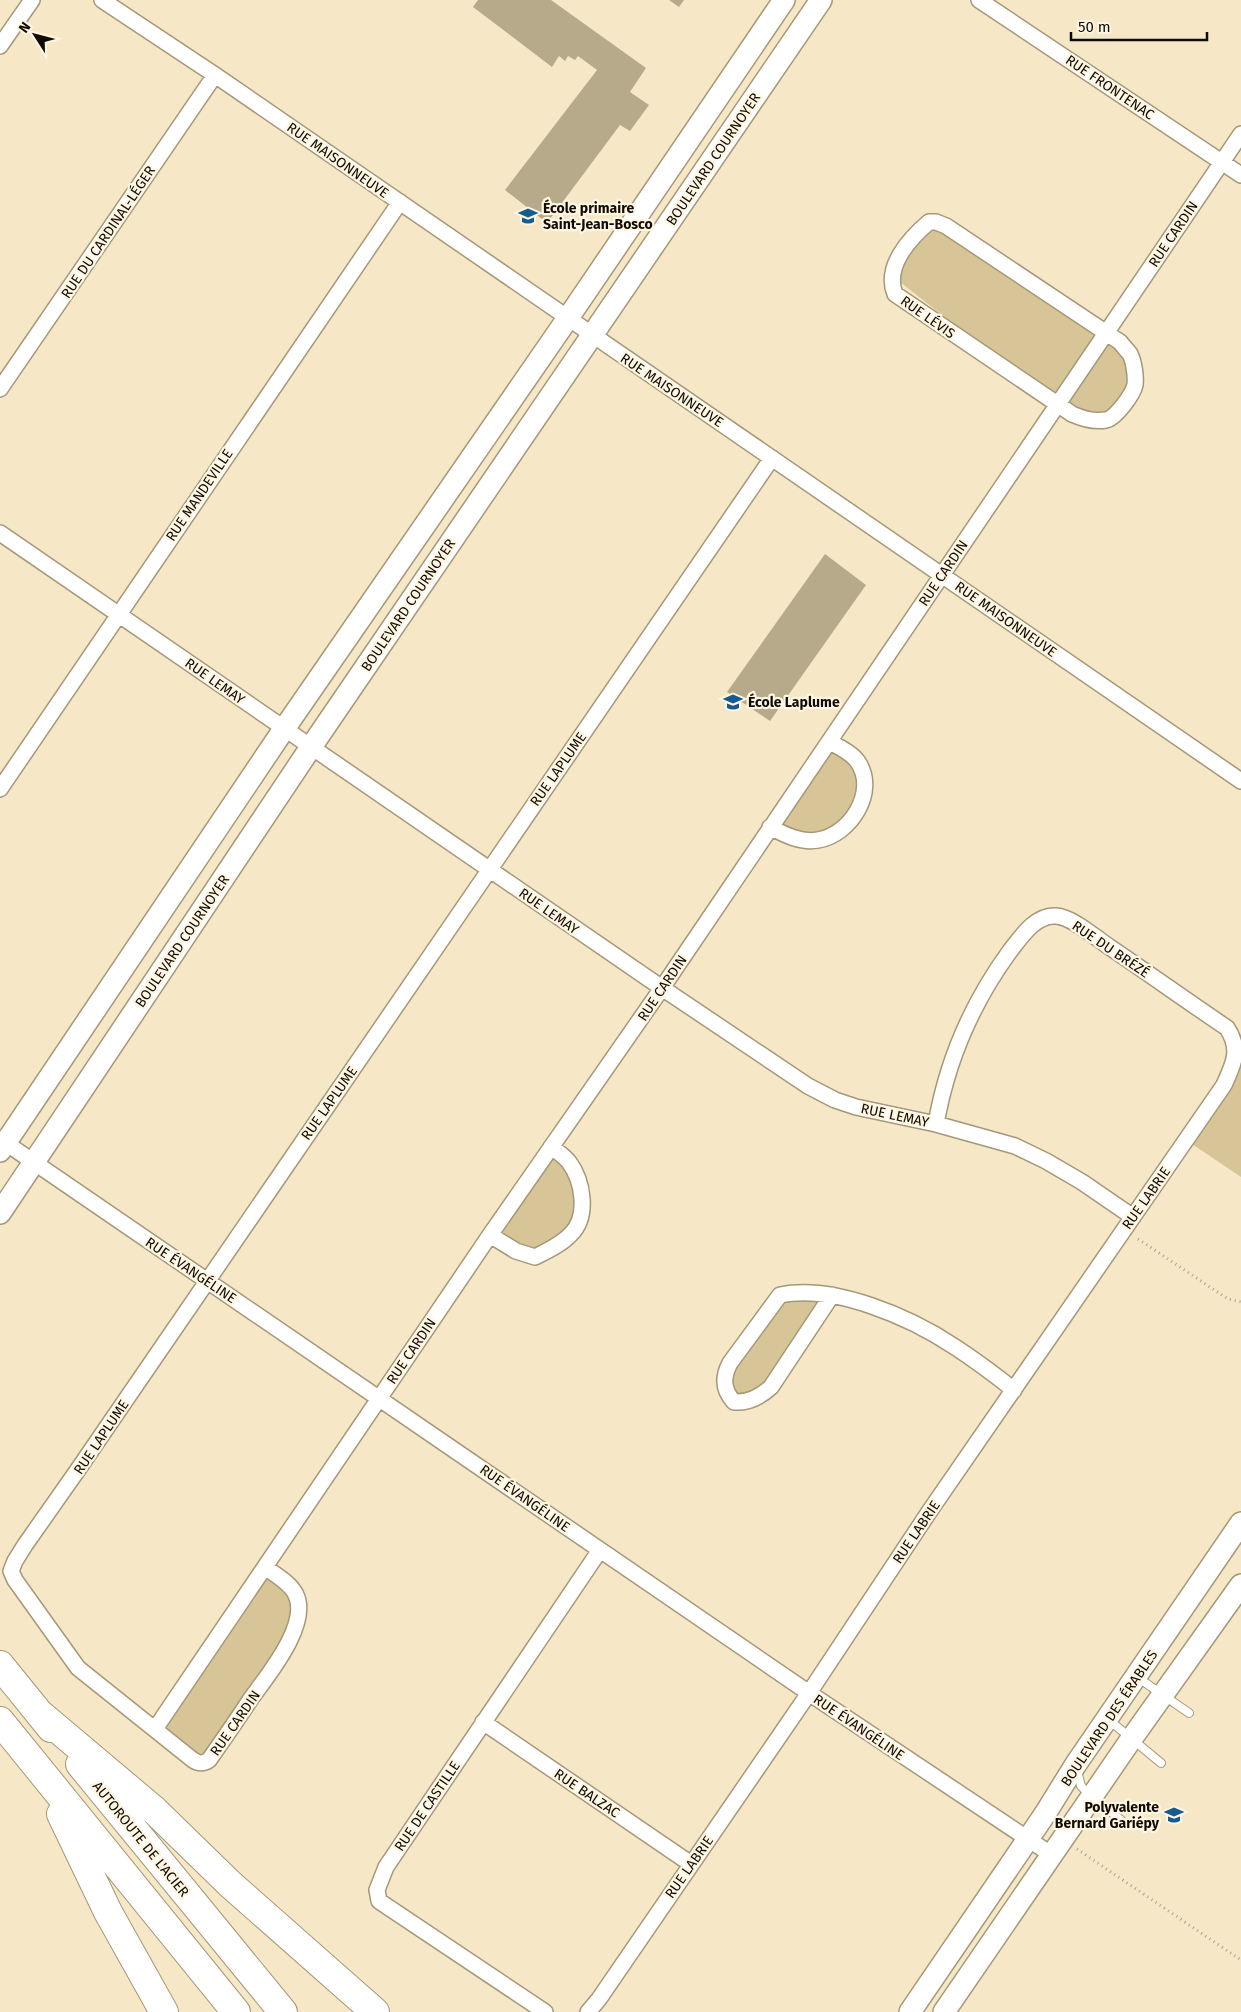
<svg xmlns="http://www.w3.org/2000/svg" width="1241" height="2012" viewBox="0 0 1241 2012" font-family="'Fira Sans',sans-serif">
	<style>
		.green { fill: #d8c597 }
		.building { fill: #b7aa8a }
		.lines { fill: none; stroke-linecap: round; stroke-linejoin: round }
		.lane-casing { stroke: #a59878; stroke-width: 10 }
		.street-casing { stroke: #a59878; stroke-width: 18 }
		.secondary-casing { stroke: #a59878; stroke-width: 24 }
		.highway-casing { stroke: #a59878; stroke-width: 30 }
		.path { stroke: #aba087; stroke-width: 3; stroke-dasharray: 1 4; stroke-linecap: butt }
		.lane { stroke: #fff; stroke-width: 8 }
		.street { stroke: #fff; stroke-width: 15 }
		.secondary { stroke: #fff; stroke-width: 21 }
		.highway { stroke: #fff; stroke-width: 28 }
		.labels { text-anchor: middle; stroke-width: 4.5; stroke-linejoin: round; paint-order: stroke }
		.street-label { font-size: 14px; fill: #100b02; stroke: #fef6e2 }
		.poi-label { font-size: 14px; font-weight: bold; fill: #100b02; stroke: #fef6e2; text-anchor: start }
	</style>
	<rect width="100%" height="100%" fill="#f6e8c7"/>
	<!-- green -->
	<path class="green" d="M931,224L1120,342L1136,378L1108,417L1057,405L900,282L897,274L911,245Z
		M831,746L861,773L856,809L833,834L803,838L775,829Z
		M1241,1048V1177L1186,1140Z
		M558,1152L568,1161L579,1223L536,1253L498,1236Z
		M828,1297L769,1386L736,1399L728,1374L781,1298Z
		M266,1569L290,1588L296,1624L204,1762L156,1729Z"/>
	<!-- building -->
	<path class="building" d="M478,0H551L646,68L630,92L649,105L630,131L620,125L547,223L505,190L597,70L578,56L575,60L568,56L565,61L559,56L552,67L473,7Z
		M669,0H684L679,7Z
		M825,554L866,585L770,721L727,692Z"/>
	<g class="lines">
		<!-- lane casing -->
		<g class="lane-casing">
			<path id="lane" d="M1137,1677L1189,1713
				M1109,1720L1161,1763
				M1077,1771L1081,1786L1086,1791L1122,1821"/>
		</g>
		<!-- street casing -->
		<g class="street-casing">
			<path id="street" d="M102,0L215,75L1241,781
				M979,0L1241,175
				M0,46L32,0
				M929,222H936L946,226L1120,342C1123,346 1127,350 1130,354C1134,362 1136,376 1135,385C1133,394 1116,418 1106,420C1094,422 1083,419 1072,414L895,294C884,267 909,239 929,222Z
				M0,389L215,75
				M0,533L662,988L808,1086L835,1100L856,1107L936,1124L1015,1146L1046,1161L1082,1182L1133,1217
				M0,789L400,202
				M770,827C785,835 801,843 818,840C850,835 878,792 858,762C852,753 839,747 830,742
				M0,1139L809,1693L1052,1855
				M490,1235L516,1251L535,1257C547,1251 562,1244 571,1234C589,1216 583,1181 569,1162C564,1156 557,1151 551,1147
				M832,1295L771,1387C760,1397 749,1403 734,1402C723,1390 722,1378 730,1363L780,1295C834,1284 910,1317 955,1347C975,1360 995,1375 1014,1390
				M265,1567C274,1574 291,1583 296,1595C310,1625 267,1676 250,1700C237,1720 223,1740 209,1760C203,1764 199,1764 193,1760L78,1668L15,1580L11,1571L15,1561L25,1545L77,1471L772,458
				M483,1722L691,1864
				M155,1729L490,1235L662,988L1241,134
				M545,2012L379,1901L377,1890L386,1867L600,1550
				M588,2012L599,1999L809,1693L929,1512L1224,1085C1234,1063 1241,1049 1227,1028C1187,1001 1148,973 1108,946C1095,937 1072,917 1056,916C1036,914 1021,937 1010,951C972,1003 947,1061 936,1124"/>
		</g>
		<!-- secondary casing -->
		<g class="secondary-casing">
			<path id="secondary" d="M0,1151L284,729L568,318L784,0
				M0,1213L311,747L821,0
				M910,2012L1045,1814L1076,1764L1241,1523
				M944,2012L1132,1738L1241,1585"/>
		</g>
		<!-- highway casing -->
		<g class="highway-casing">
			<path id="highway" d="M0,1665L51,1728
				M40,1714L154,1810L230,1884L375,2012
				M0,1721L236,2012
				M80,1764L283,2012
				M61,1814L108,1912L164,2012"/>
		</g>
		<!-- path -->
		<path class="path" d="M1138,1239L1228,1299L1241,1302
			M1077,1849L1241,1960"/>
		<!-- lane -->
		<use href="#lane" class="lane"/>
		<!-- street -->
		<use href="#street" class="street"/>
		<!-- secondary -->
		<use href="#secondary" class="secondary"/>
		<!-- highway -->
		<use href="#highway" class="highway"/>
	</g>
	<!-- icons -->
	<defs>
		<g id="school-bare" transform="scale(1.5)"><path d="M0-5L7-2L0 1L-7-2ZM-4 1L0 2.5L4 1V4Q0 6-4 4Z" fill="#145b8f" stroke="#fef6e2" stroke-width="2.5" paint-order="stroke"/></g>
	</defs>
	<g fill-rule="evenodd">
		<use href="#school-bare" x="528" y="216"/>
		<use href="#school-bare" x="733" y="702"/>
		<use href="#school-bare" x="1174" y="1815"/>
	</g>
	<g class="labels">
		<!-- street labels -->
		<g class="street-label">
			<text transform="translate(1110 87) rotate(34)" y="5">RUE FRONTENAC</text>
			<text transform="translate(713 159) rotate(-56)" y="5">BOULEVARD COURNOYER</text>
			<text transform="translate(338 160) rotate(35)" y="5">RUE MAISONNEUVE</text>
			<text transform="translate(108 232) rotate(-56)" y="5">RUE DU CARDINAL-LÉGER</text>
			<text transform="translate(1173 234) rotate(-56)" y="5">RUE CARDIN</text>
			<text transform="translate(928 317) rotate(35)" y="5">RUE LÉVIS</text>
			<text transform="translate(672 390) rotate(34)" y="5">RUE MAISONNEUVE</text>
			<text transform="translate(199 495) rotate(-56)" y="5">RUE MANDEVILLE</text>
			<text transform="translate(943 573) rotate(-56)" y="5">RUE CARDIN</text>
			<text transform="translate(408 605) rotate(-56)" y="5">BOULEVARD COURNOYER</text>
			<text transform="translate(1006 619) rotate(35)" y="5">RUE MAISONNEUVE</text>
			<text transform="translate(215 681) rotate(35)" y="5">RUE LEMAY</text>
			<text transform="translate(558 769) rotate(-55)" y="5">RUE LAPLUME</text>
			<text transform="translate(549 911) rotate(35)" y="5">RUE LEMAY</text>
			<text transform="translate(182 941) rotate(-56)" y="5">BOULEVARD COURNOYER</text>
			<text transform="translate(1111 949) rotate(34)" y="5">RUE DU BRÉZÉ</text>
			<text transform="translate(662 988) rotate(-56)" y="5">RUE CARDIN</text>
			<text transform="translate(329 1103) rotate(-55)" y="5">RUE LAPLUME</text>
			<text transform="translate(895 1115) rotate(12)" y="5">RUE LEMAY</text>
			<text transform="translate(1146 1198) rotate(-55)" y="5">RUE LABRIE</text>
			<text transform="translate(191 1270) rotate(34)" y="5">RUE ÉVANGÉLINE</text>
			<text transform="translate(411 1351) rotate(-56)" y="5">RUE CARDIN</text>
			<text transform="translate(101 1437) rotate(-56)" y="5">RUE LAPLUME</text>
			<text transform="translate(525 1498) rotate(35)" y="5">RUE ÉVANGÉLINE</text>
			<text transform="translate(916 1532) rotate(-56)" y="5">RUE LABRIE</text>
			<text transform="translate(1109 1718) rotate(-56)" y="5">BOULEVARD DES ÉRABLES</text>
			<text transform="translate(235 1723) rotate(-55)" y="5">RUE CARDIN</text>
			<text transform="translate(859 1727) rotate(34)" y="5">RUE ÉVANGÉLINE</text>
			<text transform="translate(587 1793) rotate(34)" y="5">RUE BALZAC</text>
			<text transform="translate(427 1806) rotate(-56)" y="5">RUE DE CASTILLE</text>
			<text transform="translate(141 1839) rotate(51)" y="5">AUTOROUTE DE L'ACIER</text>
			<text transform="translate(689 1867) rotate(-55)" y="5">RUE LABRIE</text>
		</g>
		<!-- poi labels -->
		<g class="poi-label">
			<text x="543" y="213">École primaire<tspan x="543" dy="16">Saint-Jean-Bosco</tspan></text>
			<text x="748" y="707">École Laplume</text>
			<text x="1159" y="1812" text-anchor="end">Polyvalente<tspan x="1159" dy="16">Bernard Gariépy</tspan></text>
		</g>
	</g>
	<!-- north arrow -->
	<g transform="translate(35 35) rotate(306)" stroke="#fef6e2" stroke-width="4" paint-order="stroke">
	<path d="M0-4L9 19L0 12L-9 19Z" fill="#100b02"/>
	<text y="-8" font-size="14" font-weight="bold" text-anchor="middle" fill="#100b02">N</text>
	</g>
	<!-- scale -->
	<path d="M1071 32v8h136v-8" fill="none" stroke="#100b02" stroke-width="2.5"/>
	<text x="1078" y="32" font-size="15" fill="#100b02" stroke="#fef6e2" stroke-width="4" paint-order="stroke">50 m</text>
</svg>
